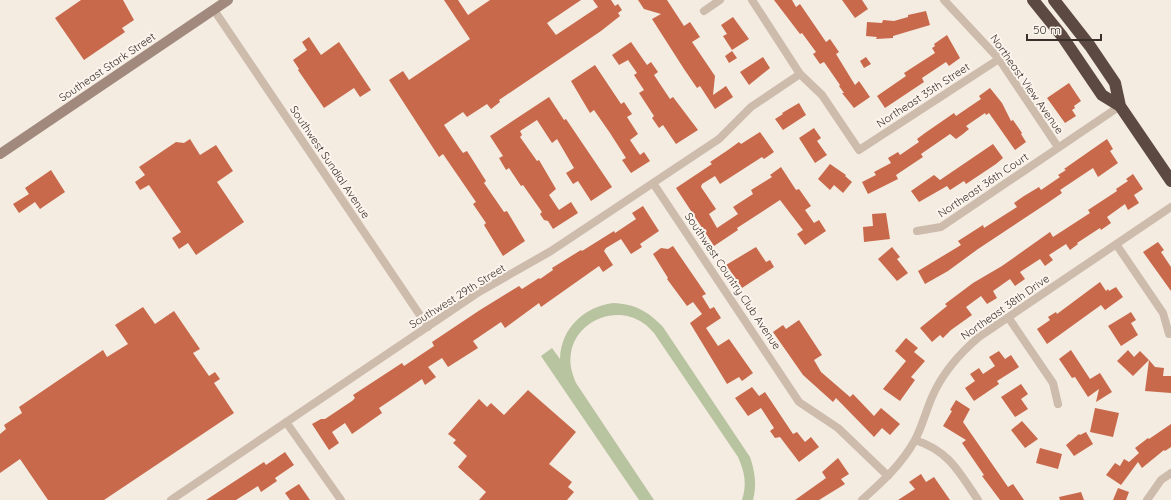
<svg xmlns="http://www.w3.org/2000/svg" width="1171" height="500" viewBox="0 0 1171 500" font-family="Quicksand,sans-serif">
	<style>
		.green { fill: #b8c4a0 }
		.building { fill: #c8694b }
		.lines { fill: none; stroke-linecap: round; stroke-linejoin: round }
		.street { stroke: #cdbbac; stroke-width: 8 }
		.secondary { stroke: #a18a7d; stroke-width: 10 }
		.highway { stroke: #5c4a42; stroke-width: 12 }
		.labels { text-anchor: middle; stroke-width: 4; stroke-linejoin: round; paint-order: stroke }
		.street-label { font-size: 11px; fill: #3b302b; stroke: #fbf5ee }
	</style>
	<rect width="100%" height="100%" fill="#f4ebe1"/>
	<!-- green -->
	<path class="green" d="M613,303C635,304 648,311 663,327L750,457C755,472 757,485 753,500H742C747,484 745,473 738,457L654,333C651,330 647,325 643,323C616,304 576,321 571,353C569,364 572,373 576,383L654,500H639L541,356L552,348L560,359C561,328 584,307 613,303Z"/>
	<!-- building -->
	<path class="building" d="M81,0H123L134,20L122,28L125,32L84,60L55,18Z
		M444,0H458L468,15L490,0H581L547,23L556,35L598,7L593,0H611L615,6L618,4L622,10L618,13L620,16L601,31L499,100L500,102L491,109L487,104L467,117L463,112L444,125L460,149L463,153L467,151L486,181L484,183L504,212L507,211L525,241L503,256L484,225L486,223L473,204L476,202L443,154L439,157L389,80L403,71L409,80L470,39Z
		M638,0H667L684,26L690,22L700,37L692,42L715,76L713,95L726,86L733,97L715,109L700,86L697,88L684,69L652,19L661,14L644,9Z
		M774,0H792L796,7L800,4L826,42L830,39L839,52L836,54L855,85L859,81L870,97L854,108L842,93H844L839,86L840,85L824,62L820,64L813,54L816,52L802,33L800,34Z
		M842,0H862L868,9L855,18Z
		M926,11L930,25L893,36V38L876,39L877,37L866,36L867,22L882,23L883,20L894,21L908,17V15Z
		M733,17L749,39L732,50L723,36L727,34L721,25Z
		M947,35L960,58L949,66L946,62L922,78L924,82L885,108L877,96L906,76L904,73L935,53L932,48L935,46L934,44Z
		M309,37L321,55L339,42L371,90L360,97L354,88L324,108L298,70L299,69L293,60L307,50L302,42Z
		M631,42L647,65L651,62L658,72L654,75L670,99L673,97L698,130L676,144L663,125L659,128L652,118L654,116L639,93L644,90L634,75L637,73L628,60L619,65L612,55Z
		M732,51L737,58L729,63L725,56Z
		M763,57L770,68L749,85L740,72Z
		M866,57L871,64L864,68L860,61Z
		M595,65L621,104L624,102L632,114L627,117L638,134L630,140L640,155L644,152L650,161L631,173L622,160L626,158L610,133L594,110L590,113L571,81Z
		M1069,83L1081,101L1074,106L1075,108L1072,110L1076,116L1065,123L1047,98Z
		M990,88L1002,103L1011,121L1013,120L1022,133L1021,134L1026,142L1015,150L989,113L986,115L985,113L966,126L969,129L963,134L956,139L950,134L921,154L923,157L896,175L898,179L868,194L862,182L876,175L874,172L891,163L888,158L898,152L900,155L919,142L917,139L925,133L954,113L956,116L981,99L979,96Z
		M549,97L564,120L566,119L612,187L591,201L578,181L573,184L566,173L574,168L557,139L552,143L537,120L520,131L522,135L520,137L537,161L539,160L556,189L549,195L559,210L571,202L578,213L553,229L548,221L544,220L540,214L542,212L523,185L521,186L509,168L506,170L499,158L503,156L490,136Z
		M799,103L806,115L783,130L775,119L783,114L782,113Z
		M814,128L821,138L817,141L827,155L815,163L799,138Z
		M760,132L774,152L764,159L762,157L720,184L715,176L702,184L701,187L716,209L709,214L717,228L738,214L733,207L753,194L751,190L772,177L770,175L781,167L796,190L799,189L811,206L805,210L814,223L819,220L826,231L805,245L797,234L803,230L780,200L737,228L738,230L714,246L676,188L712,164L710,162L728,150L739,142L741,144Z
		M190,139L200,155L216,145L233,171L217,182L244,222L196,255L188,243L179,249L172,238L181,232L149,185L140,190L135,182L145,175L139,167L176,142L184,143Z
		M1107,139L1113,149L1110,151L1118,163L1098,177L1093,168L1060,190L1062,193L1046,204L978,249L948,271L925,284L918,271L961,245L958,241L983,225L984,228L1017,207L1014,203L1024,196L1039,187L1041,190L1060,177L1058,175L1066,170L1064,169Z
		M993,144L1003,158L996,164L966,184L964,181L950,190L947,186L919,202L911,191L934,175L940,180Z
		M830,164L846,175L845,176L852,182L843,193L834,185L830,190L818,179Z
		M51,170L65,192L40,209L35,202L19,213L13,204L29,194L25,188Z
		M1133,174L1143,189L1134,195L1139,203L1128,210L1125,204L1107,217L1111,223L1101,230L1100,228L1077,243L1078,244L1070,250L1066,244L1049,255L1053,260L1045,266L1040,259L1020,272L1025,279L1015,286L1010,279L993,291L997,298L987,304L981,296L966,307L972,315L951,330L943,338L940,335L932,342L920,328L947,306L945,304L973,283L1002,266L1050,232L1053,237L1090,213L1088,210L1117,191L1116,189L1128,181L1126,179Z
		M643,206L659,231L640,244L642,247L631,254L621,239L606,248L604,251L613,265L603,272L599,266L541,307L539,303L505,328L501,322L473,341L478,348L448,367L442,358L428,367L436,377L425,385L422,379L397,396L379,408L382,413L352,434L345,423L332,432L339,443L329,450L312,424L321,419H325L352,401L355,398L353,395L402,363L404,366L434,346L432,342L480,310L519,286L522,289L539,278L540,279L553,270L552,268L581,250L582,251L614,231L615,233L636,219L632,213Z
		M886,213L890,239L864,242L863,227L873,226L872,214Z
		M1158,242L1164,250L1161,252L1171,267V291L1143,252Z
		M673,246L706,294L702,296L710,309L714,307L721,318L706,328L718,346L729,339L753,373L742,381L739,377L727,384L690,323L702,314L693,302L687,306L667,279L668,278L653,254L661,248L668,249Z
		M756,247L766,262L770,260L774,267L742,288L726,265Z
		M892,247L900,257L897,259L908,273L897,281L878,259Z
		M1100,282L1106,291L1108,289L1109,291L1116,287L1123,297L1105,310L1101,305L1047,344L1037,329L1050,320L1048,317L1056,312L1057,314Z
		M143,307L155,324L174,311L200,349L193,353L209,376L215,372L220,379L214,383L234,413L104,500H48L20,459L0,473V434L6,429L4,425L22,413L19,407L103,350L107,357L128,344L115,325Z
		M1131,312L1136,320L1131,323L1138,335L1121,346L1108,326Z
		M799,320L822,355L814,360L821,372L850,397L853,394L874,416L881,408L900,424L890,435L882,428L874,437L836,398L833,402L803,375L773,332L783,325L786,329Z
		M906,338L918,348L914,352L925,361L911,377L915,380L900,401L883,389L906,361L895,351Z
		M1071,350L1090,379L1100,373L1112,392L1096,402L1099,389L1088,397L1075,377L1072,378L1059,359Z
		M1128,350L1134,357L1140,351L1149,360L1133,376L1117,361Z
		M999,351L1005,359L1011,355L1019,367L997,381L999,384L974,401L965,388L975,381L970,374L979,368L983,374L995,366L989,357Z
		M1149,360L1155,367L1164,368L1163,376H1171V393L1145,391Z
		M1021,384L1028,394L1021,399L1028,409L1015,417L1001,397Z
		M752,387L759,396L765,392L793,434L797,432L805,442L811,437L819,447L799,462L780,437L775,438L770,431L774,428L761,408L748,416L735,398Z
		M528,390L576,432L549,464L572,482L568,487L574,492L567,500H479L486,492L458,467L467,456L453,443L456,440L448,434L479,399L487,407L491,403L504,415Z
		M956,400L970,409L963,422L1008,487L1013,484L1024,500H1000L982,476L984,475L962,443L966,440L943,426L952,411L950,410Z
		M1095,408L1119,413L1113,437L1090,432Z
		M1022,421L1038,439L1025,448L1011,430Z
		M1171,424V447L1165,451L1164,450L1142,468L1138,462L1121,485L1106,475L1115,463L1120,466L1124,459L1129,462L1139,453L1135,448L1148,438L1149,439Z
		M1086,432L1093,444L1074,456L1066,445L1079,434L1080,435Z
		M1040,448L1062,454L1058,469L1036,463Z
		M285,452L294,465L275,478L277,481L261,492L258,486L236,500H206L264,462L266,465Z
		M838,458L849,474L841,479L845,484L819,500H795L826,478L822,472Z
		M921,474L926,482L934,477L950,500H898L915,489L909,482Z
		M299,484L310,500H290L285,493Z
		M1118,488L1129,492L1126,500H1113Z
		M1081,492L1084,500H1060L1059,497Z"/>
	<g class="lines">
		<!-- street -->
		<path class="street" d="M752,0L800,74L822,95L859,150L999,59
			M944,0L999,59L1058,147
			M214,10L428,327
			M704,11L720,0
			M653,183L799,402L838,428L888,476
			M917,231L941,227L1120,106
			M1116,244L1163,313L1169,334
			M1008,317L1053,383L1058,404
			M286,422L341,500
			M915,440C949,451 959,472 978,500
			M171,500L479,292L551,251L719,139L751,107L800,74
			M862,500C882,482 902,464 915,440C922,427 926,411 932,397C942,374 960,353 979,337L1171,207
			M1147,500L1161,480L1171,473"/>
		<!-- secondary -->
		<path class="secondary" d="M0,154L228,0"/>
		<!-- highway -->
		<path class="highway" d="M1033,0L1062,36L1102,95L1120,106
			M1054,0L1090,46L1115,83L1120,106L1171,181"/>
	</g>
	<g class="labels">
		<!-- street labels -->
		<g class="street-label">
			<text transform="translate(107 67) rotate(-34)" y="4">Southeast Stark Street</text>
			<text transform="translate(1027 84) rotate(55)" y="4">Northeast View Avenue</text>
			<text transform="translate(923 95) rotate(-33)" y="4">Northeast 35th Street</text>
			<text transform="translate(330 162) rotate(56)" y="4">Southwest Sundial Avenue</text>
			<text transform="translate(983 185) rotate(-34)" y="4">Northeast 36th Court</text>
			<text transform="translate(733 281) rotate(56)" y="4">Southwest Country Club Avenue</text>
			<text transform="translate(457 296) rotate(-32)" y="4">Southwest 29th Street</text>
			<text transform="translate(1005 307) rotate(-35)" y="4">Northeast 38th Drive</text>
		</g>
	</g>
	<!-- scale -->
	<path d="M1027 34v6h74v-6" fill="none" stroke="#3b302b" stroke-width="2"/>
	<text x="1033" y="34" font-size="12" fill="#3b302b" stroke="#fbf5ee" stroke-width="3" paint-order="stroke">50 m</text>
</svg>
